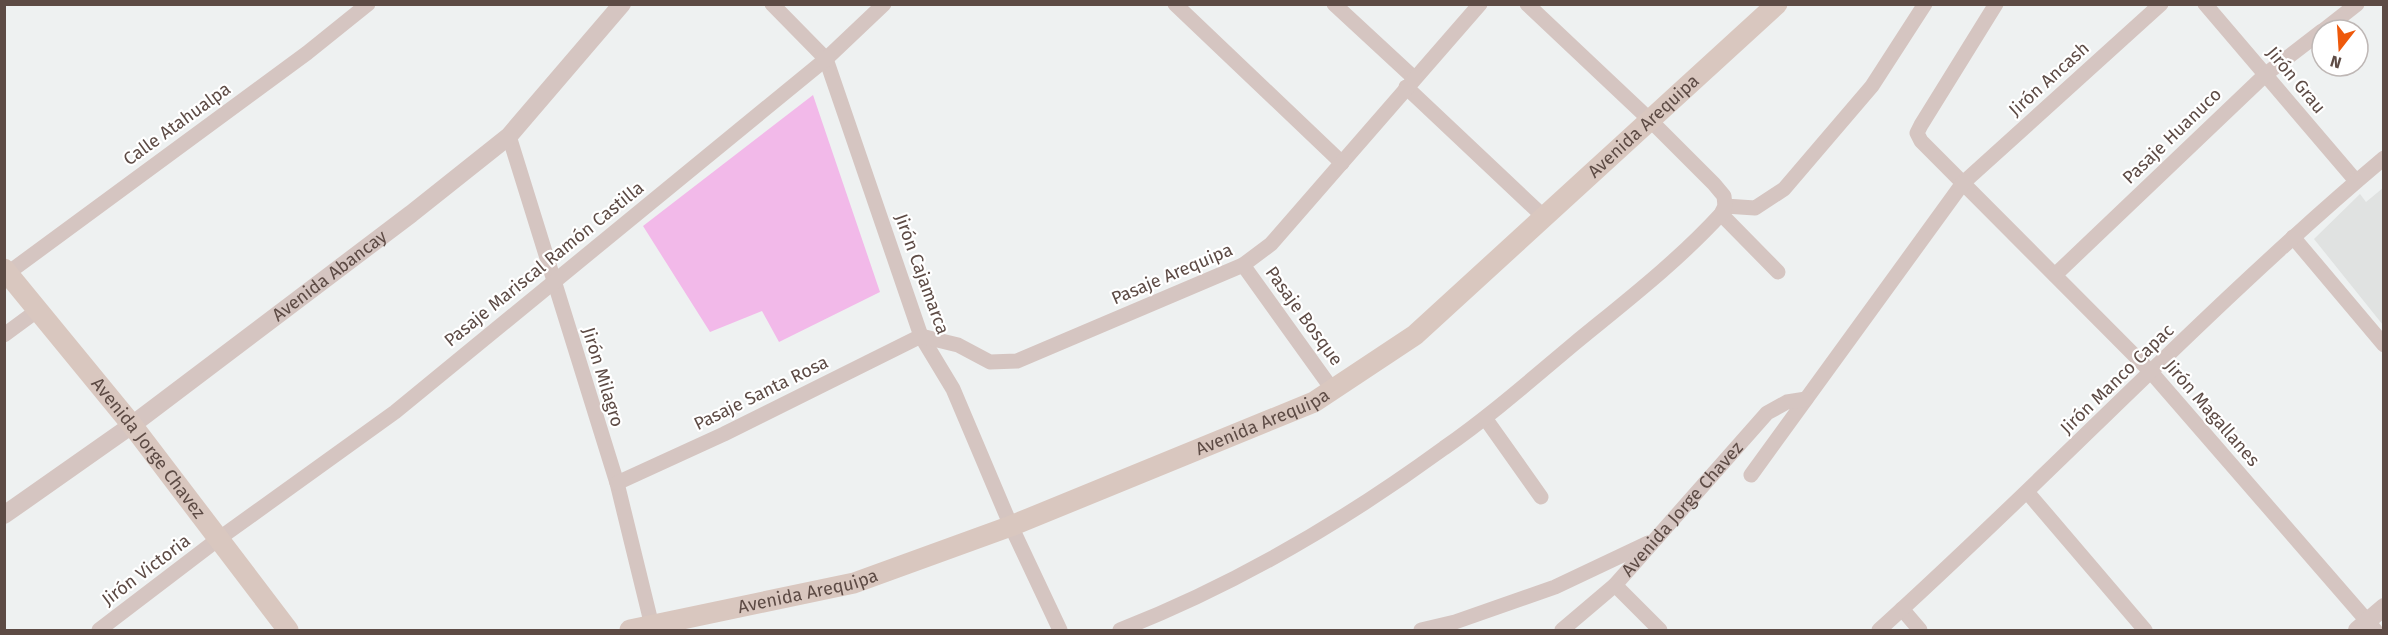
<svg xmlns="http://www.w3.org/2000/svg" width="2388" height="635" viewBox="0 0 2388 635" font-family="'Fira Sans',sans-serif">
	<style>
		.education { fill: #e0e2e1 }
		.green { fill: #f2b9e9 }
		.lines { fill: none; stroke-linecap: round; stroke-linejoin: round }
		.minor { stroke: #d5c5c1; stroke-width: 15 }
		.tertiary { stroke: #d5c5c1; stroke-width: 18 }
		.secondary { stroke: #d9c7bf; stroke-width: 21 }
		.labels { text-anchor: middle; stroke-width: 4.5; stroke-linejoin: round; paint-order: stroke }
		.street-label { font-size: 18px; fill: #5d4b45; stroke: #fff }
	</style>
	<rect width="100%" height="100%" fill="#eef1f1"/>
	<!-- education -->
	<path class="education" d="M2383,188V325L2314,239L2360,194L2366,202Z"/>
	<!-- green -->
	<path class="green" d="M813,95L880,292L779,342L762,311L710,332L643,226Z"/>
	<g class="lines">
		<!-- minor -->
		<g class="minor">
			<path d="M772,4L826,59L921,336L953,389L1011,526L1060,630"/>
			<path d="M1175,4L1342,163"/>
			<path d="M1334,4L1414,78"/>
			<path d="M1996,4L1921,125L1917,133L1921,141L2151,372L2375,630"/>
			<path d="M2205,4L2356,181"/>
			<path d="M2324,30L2357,4"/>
			<path d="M1406,87L1545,218"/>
			<path d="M509,136L617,483L653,630"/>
			<path d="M1725,206L1755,208L1784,189L1872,86L1925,4"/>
			<path d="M1721,214L1778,272"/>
			<path d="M2293,237L2384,345"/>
			<path d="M1243,265L1332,389"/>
			<path d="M8,273L307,53L368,4"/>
			<path d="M2055,275L2266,74L2322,31"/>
			<path d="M4,335L38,310"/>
			<path d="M1485,418L1541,497"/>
			<path d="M1751,475L1963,183L2161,4"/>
			<path d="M617,483L724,434L921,336L958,345L990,362L1017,361L1243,265L1271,244L1480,4"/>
			<path d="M2028,493L2145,630"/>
			<path d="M1615,585L1660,630"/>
			<path d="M1902,609L1920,630"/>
			<path d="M99,630L217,540L395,412L826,59L884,4"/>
			<path d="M1120,630C1235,585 1344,521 1444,448C1490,416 1532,379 1575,343C1625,302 1677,262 1721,214L1725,206L1724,196L1714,184L1650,120L1527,4"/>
			<path d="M1421,630L1455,622L1555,587L1648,543"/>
			<path id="s1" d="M1562,630L1615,585L1767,413L1787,402L1806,399"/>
			<path d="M1879,630C2050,476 2207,307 2384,158"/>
		</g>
		<!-- tertiary -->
		<g class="tertiary">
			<path id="s2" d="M4,515L132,425L411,214L509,136L622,4"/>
			<path d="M2357,630L2384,607"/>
		</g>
		<!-- secondary -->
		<g class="secondary">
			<path id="s3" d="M4,269L132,425L288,630"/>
			<path id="s4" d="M630,630L854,583L1011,526L1314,402L1415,335L1777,4"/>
		</g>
	</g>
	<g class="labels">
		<!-- street labels -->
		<g class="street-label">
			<text transform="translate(2049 79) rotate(-42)" y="6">Jirón Ancash</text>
			<text transform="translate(2296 80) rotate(50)" y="6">Jirón Grau</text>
			<text transform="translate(177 124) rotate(-36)" y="6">Calle Atahualpa</text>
			<text dy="6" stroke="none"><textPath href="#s4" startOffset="1154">Avenida Arequipa</textPath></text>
			<text transform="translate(2172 136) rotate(-44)" y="6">Pasaje Huanuco</text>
			<text transform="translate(544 264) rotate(-39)" y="6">Pasaje Mariscal Ramón Castilla</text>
			<text transform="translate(922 274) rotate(70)" y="6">Jirón Cajamarca</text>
			<text transform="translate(1172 274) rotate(-23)" y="6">Pasaje Arequipa</text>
			<text dy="6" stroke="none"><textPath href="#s2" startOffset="404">Avenida Abancay</textPath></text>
			<text transform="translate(1304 316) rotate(54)" y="6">Pasaje Bosque</text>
			<text transform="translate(603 377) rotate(73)" y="6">Jirón Milagro</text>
			<text transform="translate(2117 379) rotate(-44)" y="6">Jirón Manco Capac</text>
			<text transform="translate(761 393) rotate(-26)" y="6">Pasaje Santa Rosa</text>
			<text transform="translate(2212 413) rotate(49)" y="6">Jirón Magallanes</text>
			<text dy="6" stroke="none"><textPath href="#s4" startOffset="668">Avenida Arequipa</textPath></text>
			<text dy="6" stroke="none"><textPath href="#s3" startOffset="230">Avenida Jorge Chavez</textPath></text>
			<text dy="6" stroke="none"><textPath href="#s1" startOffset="171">Avenida Jorge Chavez</textPath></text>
			<text transform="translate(146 570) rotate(-37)" y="6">Jirón Victoria</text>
			<text dy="6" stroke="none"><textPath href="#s4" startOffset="182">Avenida Arequipa</textPath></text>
		</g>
	</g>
	<!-- border -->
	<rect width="2388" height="635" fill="none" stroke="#5d4b45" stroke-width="12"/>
	<!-- north arrow -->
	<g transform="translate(2340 48) rotate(197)"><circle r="28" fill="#ffffff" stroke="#beb7b5" stroke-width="1.5"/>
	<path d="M0-4.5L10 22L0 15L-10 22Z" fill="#ee590b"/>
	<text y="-9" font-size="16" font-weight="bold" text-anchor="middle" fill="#5d4b45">N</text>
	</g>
</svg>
